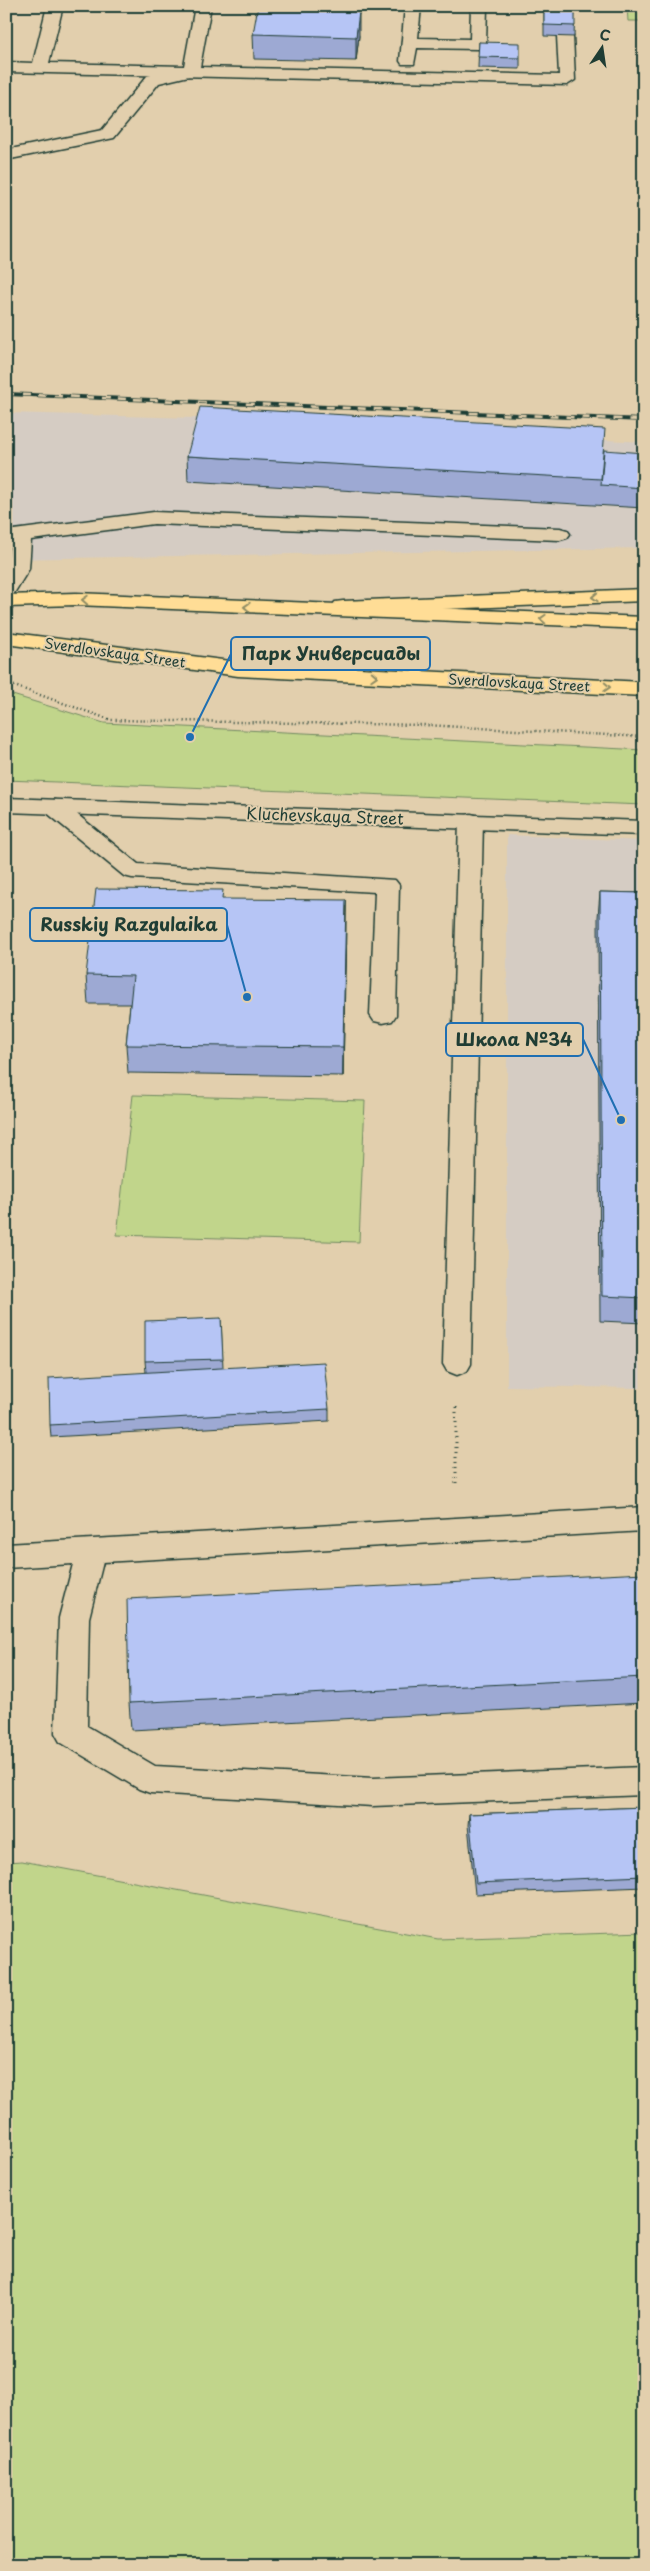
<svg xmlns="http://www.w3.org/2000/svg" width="650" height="2571" viewBox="0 0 650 2571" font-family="'Playpen Sans',sans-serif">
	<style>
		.built { fill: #d5ccc3 }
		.green { fill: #c1d58b; stroke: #708960 }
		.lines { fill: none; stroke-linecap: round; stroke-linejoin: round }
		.service-casing { stroke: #1f3d34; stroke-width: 3 }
		.minor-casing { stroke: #1f3d34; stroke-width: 3 }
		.primary-casing { stroke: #1f3d34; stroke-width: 3 }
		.trunk-casing { stroke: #1f3d34; stroke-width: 3 }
		.path-far1 { stroke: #1f3d34; stroke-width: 2.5; stroke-dasharray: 1 3; stroke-linecap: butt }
		.path { stroke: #1f3d34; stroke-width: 3; stroke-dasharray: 1 4; stroke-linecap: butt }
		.service { fill: #e2cfad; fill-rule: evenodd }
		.minor { fill: #e2cfad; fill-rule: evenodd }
		.primary { fill: #ffdd96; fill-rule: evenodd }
		.trunk { fill: #ffdd96; fill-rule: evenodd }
		.rail-casing { stroke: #1f3d34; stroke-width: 4 }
		.rail { stroke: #e2cfad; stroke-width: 2.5; stroke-dasharray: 8; stroke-linecap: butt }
		.wall { fill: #9da9d3; stroke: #1f3d34 }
		.shaded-wall { fill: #7f8aac; stroke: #1f3d34 }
		.building { fill: #b6c5f5; stroke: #1f3d34 }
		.oneway { stroke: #8f8d65 }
		.labels { text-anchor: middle; stroke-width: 4; stroke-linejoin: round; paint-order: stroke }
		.far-street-label { font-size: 14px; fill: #1f3d34; stroke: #e2cfad }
		.street-label { font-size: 16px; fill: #1f3d34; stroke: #e2cfad }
		.leader { fill: none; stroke: #1f6fb2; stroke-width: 2 }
		.callout-dot { fill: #1f6fb2; stroke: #e2cfad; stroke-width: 2 }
		.callout { fill: #e2cfad; stroke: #1f6fb2; stroke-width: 2 }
		.callout-label { font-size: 18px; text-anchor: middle; font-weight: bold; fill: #1f3d34 }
	</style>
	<rect width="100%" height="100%" fill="#e2cfad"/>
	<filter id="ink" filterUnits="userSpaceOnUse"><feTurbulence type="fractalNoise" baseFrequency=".02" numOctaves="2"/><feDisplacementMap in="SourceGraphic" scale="10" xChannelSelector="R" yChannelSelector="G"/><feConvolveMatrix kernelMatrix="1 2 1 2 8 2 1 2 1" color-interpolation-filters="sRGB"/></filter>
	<g filter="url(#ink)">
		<!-- built -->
		<path class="built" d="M6,413L196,418L644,442V548L6,559Z
			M507,835L644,841V1388L507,1386Z"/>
		<!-- green -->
		<path class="green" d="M627,6H644V21H628Z
			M6,693L104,723L644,750V805L6,780Z
			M133,1095L365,1101L359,1242L117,1235Z
			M22,1861L438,1939L644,1932V2565H6V1862Z"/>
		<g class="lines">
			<!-- service casing -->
			<g class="service-casing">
				<path id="service" d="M47,6H63L49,63L184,66L195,6H211L200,67L559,75L557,36L565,31L573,36L575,80L567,85L6,72V62L33,63Z
					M405,6H421L418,38L470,39L471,6H487L486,44L478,49L417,48L414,64H402L400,61Z
					M154,512L560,528L567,530L570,534L567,538L560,540L154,524L31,540L29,569L13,595L6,597V573L10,543H6V531Z
					M54,800L62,802L138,864L395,880L399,885L396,1015L392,1021L383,1023L374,1021L370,1015L375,892L132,878L124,876L46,812L42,807L46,802Z
					M471,814L479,816L483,821L471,1364L467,1371L457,1375L447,1371L443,1364L459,821L463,816Z
					M644,1507V1531L103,1562L89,1618L87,1726L155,1766L373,1778L644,1767V1795L373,1806L150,1793L139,1789L60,1742L55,1733L59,1618L73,1564L6,1568V1544Z"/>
			</g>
			<!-- minor casing -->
			<g class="minor-casing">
				<path id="minor" d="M191,66L197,68L199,71L197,74L159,83L114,138L6,160V150L102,130L147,76Z
					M6,798L644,821V835L6,812Z"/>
			</g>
			<!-- primary casing -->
			<g class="primary-casing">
				<path id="primary" d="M644,589V601L343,613L335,612L332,607L335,602L343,601Z"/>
			</g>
			<!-- trunk casing -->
			<g class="trunk-casing">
				<path id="trunk" d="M76,593L644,617V629L76,605L6,607V595Z
					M6,632L238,662L644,682V696L238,676L6,644Z"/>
			</g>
			<!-- path-far1 -->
			<path class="path-far1" d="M6,683L111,720L425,725L644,737"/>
			<!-- path -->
			<path class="path" d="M456,1407V1484"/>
			<!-- service -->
			<use href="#service" class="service"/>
			<!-- minor -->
			<use href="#minor" class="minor"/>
			<!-- primary -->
			<use href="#primary" class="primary"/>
			<!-- trunk -->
			<use href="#trunk" class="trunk"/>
			<!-- rail casing -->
			<g class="rail-casing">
				<path id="rail" d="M6,394L644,420"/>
			</g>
			<!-- rail -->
			<use href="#rail" class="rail"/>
		</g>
		<!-- wall -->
		<path class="wall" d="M352,6V12L359,36L356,61L254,59L253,34Z
			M544,6H575L574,37L544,36Z
			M479,42L520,58V69L478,68Z
			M644,453V508L188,481L187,456L601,477Z
			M600,892L644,893V1323L600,1321L598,917Z
			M346,900L343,1076L128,1073L126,1045L130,1004H88L86,975Z
			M221,1318L223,1368L329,1409V1421L51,1437L50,1425L146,1372L145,1361Z
			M644,1573V1703L131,1730L129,1703Z
			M6,1624L9,1645L11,1763L6,1764Z
			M644,1807V1887L475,1894L468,1825L469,1814Z"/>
		<!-- shaded-wall -->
		<path class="shaded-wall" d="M349,6H352L349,36Z
			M359,12V36L356,61V37Z
			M9,829L11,850L6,871V841Z
			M346,900V929L343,1076V1047Z
			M6,1624L9,1645L11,1763L7,1737Z"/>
		<!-- building -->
		<path class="building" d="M258,6H349V12H359L356,37L253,34Z
			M544,6H575V26L544,25Z
			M479,42L520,43V58L478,57Z
			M200,407L605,429L601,479L187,456Z
			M604,450L644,453V488L601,485Z
			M6,829H9L6,841Z
			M96,889L223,890L222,899L346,900L343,1047L126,1045L133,976L86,975Z
			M600,892L644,893V1298L602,1296Z
			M221,1318L223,1359L145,1361V1321Z
			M324,1362L329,1409L50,1425L49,1378Z
			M644,1573V1677L129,1703L127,1599Z
			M6,1682L7,1737H6Z
			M644,1807V1876L476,1883L469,1814Z"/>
		<!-- one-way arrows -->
		<defs><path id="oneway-chevron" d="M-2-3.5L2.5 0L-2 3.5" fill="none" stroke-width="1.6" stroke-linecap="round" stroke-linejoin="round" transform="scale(1.25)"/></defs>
		<g class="oneway">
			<use href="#oneway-chevron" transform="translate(595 597) rotate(178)"/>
			<use href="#oneway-chevron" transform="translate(85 600) rotate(-177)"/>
			<use href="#oneway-chevron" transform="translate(247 607) rotate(-177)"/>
			<use href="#oneway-chevron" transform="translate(543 619) rotate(-178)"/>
			<use href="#oneway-chevron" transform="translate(374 676) rotate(3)"/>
			<use href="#oneway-chevron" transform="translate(607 687) rotate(3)"/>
		</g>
	</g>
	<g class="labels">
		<!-- far-street labels -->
		<g class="far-street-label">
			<text transform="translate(115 653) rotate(8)" y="5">Sverdlovskaya Street</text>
			<text transform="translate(519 683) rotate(3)" y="5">Sverdlovskaya Street</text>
		</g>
		<!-- street labels -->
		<g class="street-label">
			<text transform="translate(325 816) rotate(2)" y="6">Kluchevskaya Street</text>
		</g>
	</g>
	<!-- callouts -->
	<path class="leader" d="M190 737L231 654M247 997L227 925M621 1120L583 1039"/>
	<g class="callout-dot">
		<circle cx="190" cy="737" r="5"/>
		<circle cx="247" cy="997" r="5"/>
		<circle cx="621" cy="1120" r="5"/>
	</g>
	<g class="callout">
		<rect x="231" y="637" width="199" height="33" rx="5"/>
		<rect x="30" y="908" width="197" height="33" rx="5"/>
		<rect x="446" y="1023" width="137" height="33" rx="5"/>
	</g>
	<g class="callout-label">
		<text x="331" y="660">Парк Универсиады</text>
		<text x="129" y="931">Russkiy Razgulaika</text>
		<text x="514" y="1046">Школа №34</text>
	</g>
	<!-- margin -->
	<rect width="650" height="2571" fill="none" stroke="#e2cfad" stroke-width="25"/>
	<rect x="12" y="12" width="625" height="2546" fill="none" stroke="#1f3d34" stroke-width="2" filter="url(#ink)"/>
	<!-- north arrow -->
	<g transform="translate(602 48) rotate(13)" stroke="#e2cfad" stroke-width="4" paint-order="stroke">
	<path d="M0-4L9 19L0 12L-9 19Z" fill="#1f3d34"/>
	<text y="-8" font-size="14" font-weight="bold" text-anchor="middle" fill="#1f3d34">С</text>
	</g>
</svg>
